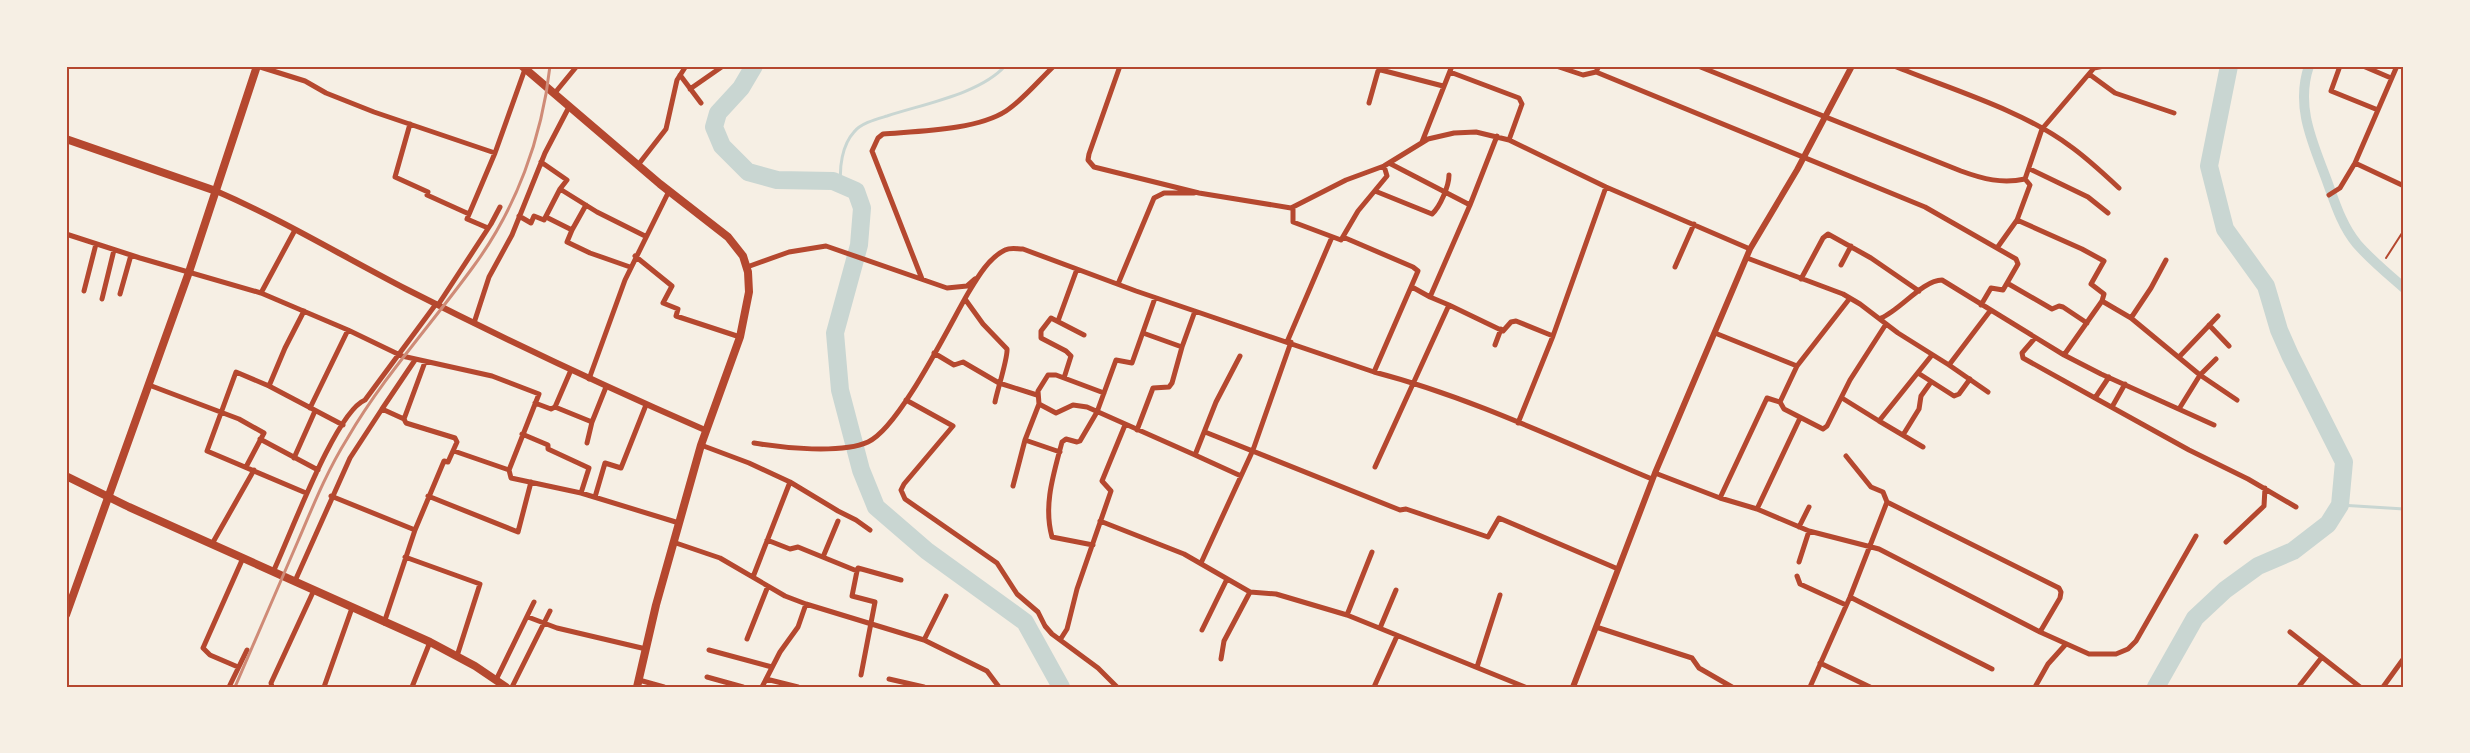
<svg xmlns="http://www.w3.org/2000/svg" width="2470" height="753" viewBox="0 0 2470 753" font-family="'Times New Roman',serif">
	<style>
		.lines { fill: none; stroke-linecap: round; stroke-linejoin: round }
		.stream { stroke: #c9d6d2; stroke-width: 3 }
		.canal { stroke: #c9d6d2; stroke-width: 10 }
		.river { stroke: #c9d6d2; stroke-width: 18 }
		.service { stroke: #b5482f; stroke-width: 2 }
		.minor { stroke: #b5482f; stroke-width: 5 }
		.tertiary { stroke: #b5482f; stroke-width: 6 }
		.secondary { stroke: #b5482f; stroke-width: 8 }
		.primary { stroke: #b5482f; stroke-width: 8 }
		.trunk { stroke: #b5482f; stroke-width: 8 }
		.rail { stroke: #cf8b77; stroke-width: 3 }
		.neatline { fill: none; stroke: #b5482f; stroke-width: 2 }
	</style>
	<rect width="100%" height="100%" fill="#f6efe4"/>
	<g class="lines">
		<!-- stream -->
		<path class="stream" d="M841,185C839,168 842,145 854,132C861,123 877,119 887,116C923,104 980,94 1005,66
			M2340,505L2404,509"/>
		<!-- canal -->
		<path class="canal" d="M2309,66C2295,107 2313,143 2327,181C2335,203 2342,226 2357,244C2371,260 2388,274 2404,288"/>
		<!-- river -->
		<path class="river" d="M754,66L741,88L718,113L714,127L722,146L748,172L777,180L833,181L856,191L862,208L859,245L835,333L840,390L861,470L876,507L927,551L1025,622L1061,687
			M2156,687L2195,618L2225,590L2258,566L2293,551L2328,524L2340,505L2344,462L2290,355L2279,330L2266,286L2225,229L2209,166L2229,66"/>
		<!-- service -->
		<path class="service" d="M2386,258L2404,230"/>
		<!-- minor -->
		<path class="minor" d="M257,66L305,81L326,93L374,112L495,153
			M1120,66L1089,154L1088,160L1094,167L1199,193L1291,208L1346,180L1384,166L1428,139L1454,133L1476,132L1509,140L1606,187L1750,249
			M1556,66L1583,75L1596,72L1599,66
			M1698,66L1961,171C1983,179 2002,184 2025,179
			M1894,66C1950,89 2022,110 2070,146C2087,158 2103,173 2119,188
			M2340,66L2331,91L2378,110
			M2363,66L2391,78
			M1450,72L1519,98L1522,104L1509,140
			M1596,72L1925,207L2016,259L2018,264L2003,290L1991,288L1981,305
			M2089,74L2115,93L2174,113
			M680,75L701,103
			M690,89L723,66
			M554,94L577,66
			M1369,103L1378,71L1381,70L1443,86
			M410,124L395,177L428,192L427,195L469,214
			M1422,142L1452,66
			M541,162L567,180L560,189L597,212L645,236
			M1389,163L1470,205
			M2355,163L2404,186
			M638,165L666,129L677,80L686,66
			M2030,169L2088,197L2108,213
			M2025,179L2042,129L2094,68L2104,66
			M1375,191L1432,214C1440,207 1449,186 1449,175
			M2329,195L2340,188L2355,163L2397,66
			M1293,207V222L1341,240L1358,211L1387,176L1384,166
			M519,216L531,223L534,216L544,220L560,189
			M546,217L572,230L586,205
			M2017,220L2082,249L2104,261L2091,284L2104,294L2102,301
			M488,228L467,219L495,153L525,69
			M572,230L567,242L590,253L630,267
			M66,234L140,258L261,293L348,330L402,356L492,376L539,394L509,470
			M1343,237L1413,267L1418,271L1374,372
			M1997,248L2017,220L2030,185L2025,179
			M635,256L672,286L663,303L678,309L676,316L740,337
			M1747,258L1843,294L1860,304L1898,333L1949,365
			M2166,260L2151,288L2131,318L2200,375L2237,400
			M1841,265L1851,246
			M747,267L789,252L826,246L947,288L967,286L975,279
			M1675,267L1694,224
			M922,279L872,151L878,138L883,134C918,131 977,130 1006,111C1024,99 1039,80 1054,66
			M1801,279L1823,238L1828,234L1871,258L1919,291
			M2007,283L2052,309L2059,306L2063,307L2087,323
			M1118,284L1154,198L1164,193H1194
			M1412,287L1430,297
			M84,291L96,244
			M261,293L295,230
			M120,294L131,255
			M102,299L114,250
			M965,299L983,324L1007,349C1008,358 997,391 995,402
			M438,305L491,224L500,207
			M1449,305L1503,331L1511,322L1516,321L1553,336
			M1881,318C1899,311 1923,280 1942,280L2064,355L2101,374L2214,425
			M1058,321L1077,269
			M474,323L489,277L512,235L545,153L569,107
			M2209,325L2229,346
			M1143,333L1182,347L1195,311
			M1715,333L1797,366
			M2035,338L2022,353L2023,358L2095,398
			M1287,342L1332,237
			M1495,345L1501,329
			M934,353L954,365L963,362L999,383L1037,395
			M2064,355L2102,301L2131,318
			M2179,357L2218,316
			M1918,373L1954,396L1959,394L1970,379
			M2109,377L2095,398L2189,450L2248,479L2296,507
			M1064,378L1071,356L1066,351L1041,338V331L1051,318L1084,335
			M589,379L625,280L669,191
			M149,385L239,419L264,433L246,467
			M269,386L285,348L304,311
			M1988,392L1949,365L1990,311
			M1104,393L1056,375H1048L1038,391L1039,404L1056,413L1073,405L1087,407L1195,455L1216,402L1240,356
			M1842,398L1879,421L1932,355
			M906,400L953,426L904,484L901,490L905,499L997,563L1017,594L1038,612L1045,626L1052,634L1098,668L1117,687
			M1780,402L1797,366L1850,298
			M535,403L551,409L555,407L592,422L606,387
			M555,407L571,370
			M2112,407L2125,384
			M310,408L348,330
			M382,409L415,360
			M2179,409L2200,375L2216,359
			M404,419L425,362
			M1879,421L1923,447
			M1518,423L1553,336L1606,187
			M1137,430L1153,388L1169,387L1172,383L1182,347
			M1205,432L1400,510L1406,509L1488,537L1499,518L1618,569
			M522,434L548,445V449L589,468L581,493
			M1903,435L1919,409L1921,396L1931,382
			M260,439L318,470
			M1025,440L1060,452
			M587,443L592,422
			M754,443C783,448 841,454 868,442C899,428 948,328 967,295C976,280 988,258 1005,250C1011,247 1017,249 1023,249L1136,291L1374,372C1470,397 1561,441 1652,479
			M701,445L749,463L790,482L753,577
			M454,451L509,470L511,478L581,493L679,523
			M1195,455L1241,476
			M1846,456L1871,487L1883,492L1887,502
			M294,458L315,411
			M1375,467L1449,305L1430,297L1470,205L1497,136
			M1655,473L1720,498L1757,509L1809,531L1879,549L2040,632L2089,654H2116L2128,649L2136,641L2196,536
			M790,482L838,511L856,520L870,530
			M1013,486L1025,440L1039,404
			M306,493L207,451L236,372L269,386L343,425
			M331,496L415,530
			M428,496L518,532L531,482
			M595,497L605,463L621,468L646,405
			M1720,498L1767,398L1780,402L1784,409L1823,429L1827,426L1850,380L1886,324
			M1887,502L2059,588L2061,592L2060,598L2040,632
			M1757,509L1800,418
			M1100,521L1184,554L1250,592L1276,594L1347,615L1525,687
			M1799,527L1809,507
			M767,540L790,549L798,547L857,571L858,568L901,580
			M673,542L720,558L785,596L806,604L924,640L987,671L999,687
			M2226,542L2264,506L2265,488
			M212,544L254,470
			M1093,545L1052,537C1043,505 1054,473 1062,442L1066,439L1077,442L1080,441L1097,412L1116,360L1132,363L1155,298
			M405,557L480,584L457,656
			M823,557L838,521
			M1799,562L1809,531
			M1201,563L1253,450L1291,342
			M857,571L852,596L875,602L861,675
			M273,572C289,539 335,412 365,400L436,304
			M1797,576L1800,584L1846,605
			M295,581L350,458L382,409L404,419L406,423L455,438L457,442L448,462L444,461L415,530L384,623
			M1850,597L1992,669
			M1347,615L1372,552
			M528,617L557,628L646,649
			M1596,627L1692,658L1699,668L1732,687
			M1380,628L1396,590
			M1202,630L1227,579
			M2290,632L2360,687
			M747,639L768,586
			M924,640L946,596
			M1060,640L1067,629L1077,589L1111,491L1102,481L1125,425
			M709,650L772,667
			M1221,659L1224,641L1250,592
			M1820,663L1870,687
			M238,667L210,655L203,648L243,558
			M1477,667L1500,595
			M707,677L743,687
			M766,679L798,687
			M889,679L924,687
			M496,680L534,602
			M639,680L664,687
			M2300,685L2322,657
			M229,687L247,650
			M272,687L271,683L314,590
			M324,687L352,608
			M412,687L430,642
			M512,687L550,611
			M762,687L780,652L798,627L806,604
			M1374,687L1397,636
			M1810,687L1850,597L1887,502
			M2035,687L2048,664L2066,644
			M2383,687L2404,658"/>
		<!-- tertiary -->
		<path class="tertiary" d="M216,191C281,219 342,256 406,289C504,339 604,386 705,430
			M1573,687L1655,473L1750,249L1797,170L1852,66"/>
		<!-- secondary -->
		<path class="secondary" d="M522,66L660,184L728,237L743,256L748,272L749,292L740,337L701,445L656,605L637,687
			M66,139L216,191"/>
		<!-- primary -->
		<path class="primary" d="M66,476L129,507L430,642L475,666L506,687"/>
		<!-- trunk -->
		<path class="trunk" d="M66,615L189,272L257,66"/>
		<!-- rail -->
		<path class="rail" d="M235,687C256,638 277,590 298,541C313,506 327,471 347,439C383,377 431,325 473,267C516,209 542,138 550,66"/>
	</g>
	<!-- border -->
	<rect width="2470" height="753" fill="none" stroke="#f6efe4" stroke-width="135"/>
	<rect x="68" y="68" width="2334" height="618" class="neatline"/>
</svg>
